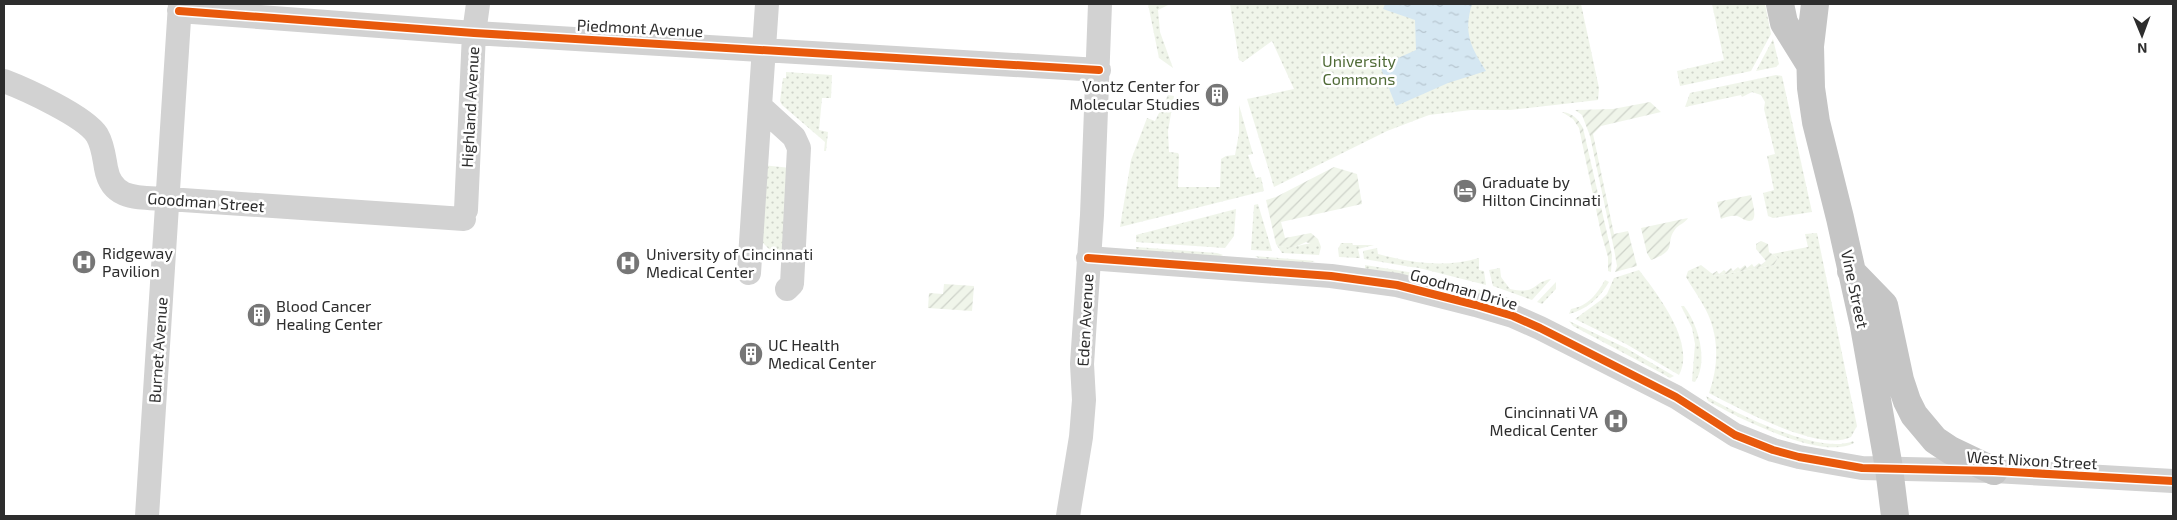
<svg xmlns="http://www.w3.org/2000/svg" width="2177" height="520" viewBox="0 0 2177 520" font-family="'Exo 2',sans-serif">
	<style>
		.grass { fill: url(#grass-dots) }
		.garden { fill: url(#garden-furrows) }
		.water { fill: url(#water-ripples) }
		.lines { fill: none; stroke-linecap: round; stroke-linejoin: round }
		.minor { stroke: #d2d2d2; stroke-width: 24 }
		.major { stroke: #c5c5c5; stroke-width: 28 }
		.cycleway-casing { stroke: #fff; stroke-width: 11 }
		.cycleway { stroke: #e8590c; stroke-width: 8 }
		.labels { text-anchor: middle; stroke-width: 5; stroke-linejoin: round; paint-order: stroke }
		.street-label { font-size: 16px; fill: #2d2d2d; stroke: #fff }
		.park-label { font-size: 16px; fill: #506b37; stroke: #fff }
		.poi-label { font-size: 16px; fill: #2d2d2d; stroke: #fff; text-anchor: start }
	</style>
	<defs>
		<pattern id="grass-dots" width="8" height="8" patternUnits="userSpaceOnUse" patternTransform="scale(1.25)"><rect width="8" height="8" fill="#f0f5ea"/><path d="M2 2h.1M6 6h.1" fill="none" stroke="#ced2c9" stroke-width="1.8" stroke-linecap="round"/></pattern>
		<pattern id="garden-furrows" width="10" height="10" patternUnits="userSpaceOnUse" patternTransform="scale(1.25)"><rect width="10" height="10" fill="#f0f5ea"/><path d="M-1 1l2-2M0 10L10 0M9 11l2-2" fill="none" stroke="#ced2c9"/></pattern>
		<pattern id="water-ripples" width="26" height="14" patternUnits="userSpaceOnUse" patternTransform="scale(1.25)"><rect width="26" height="14" fill="#d5e7f2"/><path d="M2 4q2-2 4 0t4 0M15 11q2-2 4 0t4 0" fill="none" stroke="#b7c6d0"/></pattern>
	</defs>
	<rect width="100%" height="100%" fill="#fff"/>
	<!-- grass -->
	<path class="grass" d="M1148,4H1170L1158,10L1160,32L1173,68L1159,58Z
		M1230,4H1581L1599,88L1598,100L1510,110H1471L1429,115L1387,131L1274,187L1247,99L1294,89L1272,41L1243,62L1239,60Z
		M1712,4H1765L1771,34L1751,71L1680,86L1677,71L1724,60Z
		M1773,39L1779,64L1776,67L1756,71Z
		M786,72L832,75L831,98H822L819,130L828,132L826,151H824L825,142L782,105L780,101L783,78H786Z
		M1776,75L1782,76L1812,212L1773,218L1768,216L1763,193L1774,190L1767,156L1775,154L1764,109L1765,102L1761,95L1752,92L1742,97L1741,95L1685,107L1690,93Z
		M1168,95L1174,96L1168,131L1169,152L1178,153L1179,155L1178,187H1220L1221,159L1226,156L1235,155L1239,133V105L1253,154L1248,155L1256,178L1261,177L1264,191L1120,227L1131,160L1147,118L1155,121Z
		M761,165L791,168L783,253L777,255L774,254L759,239Z
		M1258,204L1272,251L1251,250L1254,205Z
		M1236,209L1234,236L1225,248L1136,242V235Z
		M1817,233L1857,426L1851,437C1820,453 1738,408 1709,393C1720,363 1719,330 1702,303C1697,294 1691,286 1686,277L1688,271L1701,265L1715,276L1774,265L1778,258L1772,254L1808,247L1805,234Z
		M1318,239L1321,247L1319,255L1282,253L1276,244C1292,252 1302,242 1318,243Z
		M1341,243H1352L1353,245H1374L1358,249L1360,258L1339,257L1338,249Z
		M1136,247L1217,253L1223,255L1218,257L1136,251Z
		M1377,248L1378,254C1412,263 1445,268 1479,258V270L1484,271L1486,285L1423,269L1364,259L1363,251Z
		M1255,256L1315,261C1305,265 1264,263 1255,256Z
		M1365,265L1427,275L1520,301L1519,305L1426,279L1365,269Z
		M1500,268L1501,277L1510,289C1538,295 1532,282 1551,279L1532,300L1493,286L1489,270Z
		M1639,270C1658,295 1696,343 1679,375L1626,344L1575,319L1601,300L1607,294L1614,278Z
		M1605,280L1609,282C1599,299 1587,309 1569,314L1571,309C1588,306 1597,294 1605,280Z
		M1556,282V289L1542,304L1537,302Z
		M1681,306H1684C1698,324 1709,361 1695,382L1692,381L1695,344L1692,328Z
		M1569,321L1626,348L1674,376L1670,378L1663,374L1573,326Z
		M1706,396C1736,413 1820,456 1853,441L1854,443C1822,461 1739,418 1708,401Z"/>
	<!-- garden -->
	<path class="garden" d="M1650,102L1661,112L1601,126L1593,134L1614,234L1628,231L1637,266L1615,272L1617,266L1614,249L1590,136L1582,115L1575,110L1613,109Z
		M1562,112C1573,113 1578,119 1583,128L1612,255L1611,272L1608,271V257L1601,233L1579,128L1573,119Z
		M1334,167L1357,174L1362,204L1281,222L1285,238L1311,233L1318,239V243L1313,245L1306,242C1295,248 1288,250 1276,244L1266,200L1276,197Z
		M1751,195C1752,201 1759,222 1749,221C1745,221 1741,217 1737,216C1732,215 1726,217 1721,219L1717,202Z
		M1688,218C1685,223 1680,224 1676,228C1663,245 1680,249 1651,260L1647,253L1641,228Z
		M1761,241L1768,244L1769,252L1778,258L1774,265L1715,276L1712,274L1717,271L1719,274L1724,270L1726,272L1731,268L1733,271L1738,267L1740,269L1745,265L1747,268L1752,264L1754,267L1759,263L1761,265L1766,261L1756,249V244Z
		M944,284L974,286L972,311L928,308L929,293L943,294Z"/>
	<!-- water -->
	<path class="water" d="M1385,4H1472C1463,33 1471,47 1486,71L1448,83L1396,106L1380,66L1416,50L1415,20L1383,9Z"/>
	<g class="lines">
		<!-- minor -->
		<path class="minor" d="M179,11L474,33L1099,70
			M4,81C25,89 85,116 97,135C103,145 104,157 106,168C112,202 141,197 168,199L464,219
			M760,106L767,4
			M466,210L474,33L478,4
			M1088,258L1331,276L1397,285L1476,305L1513,316L1540,328L1676,397L1735,435L1773,450L1799,457L1862,468L1994,471L2173,481
			M749,273L760,106L794,137L799,148L792,284L787,289
			M147,516L180,4
			M1068,516L1081,437L1084,400L1082,364L1092,215L1100,4"/>
		<!-- major -->
		<path class="major" d="M1780,4L1784,23L1809,63
			M1815,4L1810,46L1811,88L1816,122L1840,218L1864,326L1889,468L1895,516
			M1851,271L1884,305L1900,380L1907,401L1914,415L1935,440L1950,450L1994,471"/>
		<!-- cycleway casing -->
		<g class="cycleway-casing">
			<path id="cycleway" d="M179,11L474,33L1099,70
				M1088,258L1331,276L1397,285L1476,305L1513,316L1540,328L1676,397L1735,435L1773,450L1799,457L1862,468L1994,471L2173,481"/>
		</g>
		<!-- cycleway -->
		<use href="#cycleway" class="cycleway"/>
	</g>
	<!-- icons -->
	<defs>
		<g id="building-disc" transform="scale(1.25)"><circle r="9.5" fill="#767676" stroke="#fff"/><path d="M-4-6H4V6H1V3H-1V6H-4ZM-2.5-4.3h1.7v1.8h-1.7ZM.8-4.3h1.7v1.8H.8ZM-2.5-1h1.7V.8h-1.7ZM.8-1h1.7V.8H.8Z" fill="#fff"/></g>
		<g id="hotel-disc" transform="scale(1.25)"><circle r="9.5" fill="#767676" stroke="#fff"/><path d="M-6-4.5h1.5V1H6V5H4.5V3h-9V5H-6ZM-4 0a1.8 1.8 0 1 1 3.6 0ZM.5 0V-2.5h3Q6-2.5 6 0Z" fill="#fff"/></g>
		<g id="hospital-disc" transform="scale(1.25)"><circle r="9.5" fill="#767676" stroke="#fff"/><path d="M-5-5h3v3.5h4V-5h3V5h-3V1.5h-4V5h-3Z" fill="#fff"/></g>
	</defs>
	<g fill-rule="evenodd">
		<use href="#building-disc" x="1217" y="95"/>
		<use href="#hotel-disc" x="1465" y="191"/>
		<use href="#hospital-disc" x="84" y="262"/>
		<use href="#hospital-disc" x="628" y="263"/>
		<use href="#building-disc" x="259" y="315"/>
		<use href="#building-disc" x="751" y="354"/>
		<use href="#hospital-disc" x="1616" y="421"/>
	</g>
	<g class="labels">
		<!-- street labels -->
		<g class="street-label">
			<text transform="translate(640 28) rotate(3)" y="6">Piedmont Avenue</text>
			<text transform="translate(470 107) rotate(-87)" y="6">Highland Avenue</text>
			<text transform="translate(206 202) rotate(4)" y="6">Goodman Street</text>
			<text transform="translate(1464 289) rotate(16)" y="6">Goodman Drive</text>
			<text transform="translate(1855 289) rotate(78)" y="6">Vine Street</text>
			<text transform="translate(1085 320) rotate(-87)" y="6">Eden Avenue</text>
			<text transform="translate(158 350) rotate(-86)" y="6">Burnet Avenue</text>
			<text transform="translate(2032 460) rotate(3)" y="6">West Nixon Street</text>
		</g>
		<!-- park labels -->
		<g class="park-label">
			<text x="1359" y="67">University<tspan x="1359" dy="18">Commons</tspan></text>
		</g>
		<!-- poi labels -->
		<g class="poi-label">
			<text x="1200" y="92" text-anchor="end">Vontz Center for<tspan x="1200" dy="18">Molecular Studies</tspan></text>
			<text x="1482" y="188">Graduate by<tspan x="1482" dy="18">Hilton Cincinnati</tspan></text>
			<text x="102" y="259">Ridgeway<tspan x="102" dy="18">Pavilion</tspan></text>
			<text x="646" y="260">University of Cincinnati<tspan x="646" dy="18">Medical Center</tspan></text>
			<text x="276" y="312">Blood Cancer<tspan x="276" dy="18">Healing Center</tspan></text>
			<text x="768" y="351">UC Health<tspan x="768" dy="18">Medical Center</tspan></text>
			<text x="1598" y="418" text-anchor="end">Cincinnati VA<tspan x="1598" dy="18">Medical Center</tspan></text>
		</g>
	</g>
	<!-- border -->
	<rect width="2177" height="520" fill="none" stroke="#2d2d2d" stroke-width="10"/>
	<!-- north arrow -->
	<g transform="translate(2142 35) rotate(179)" stroke="#ffffff" stroke-width="4" paint-order="stroke">
	<path d="M0-4L9 19L0 12L-9 19Z" fill="#2d2d2d"/>
	<text y="-8" font-size="14" font-weight="bold" text-anchor="middle" fill="#2d2d2d">N</text>
	</g>
</svg>
